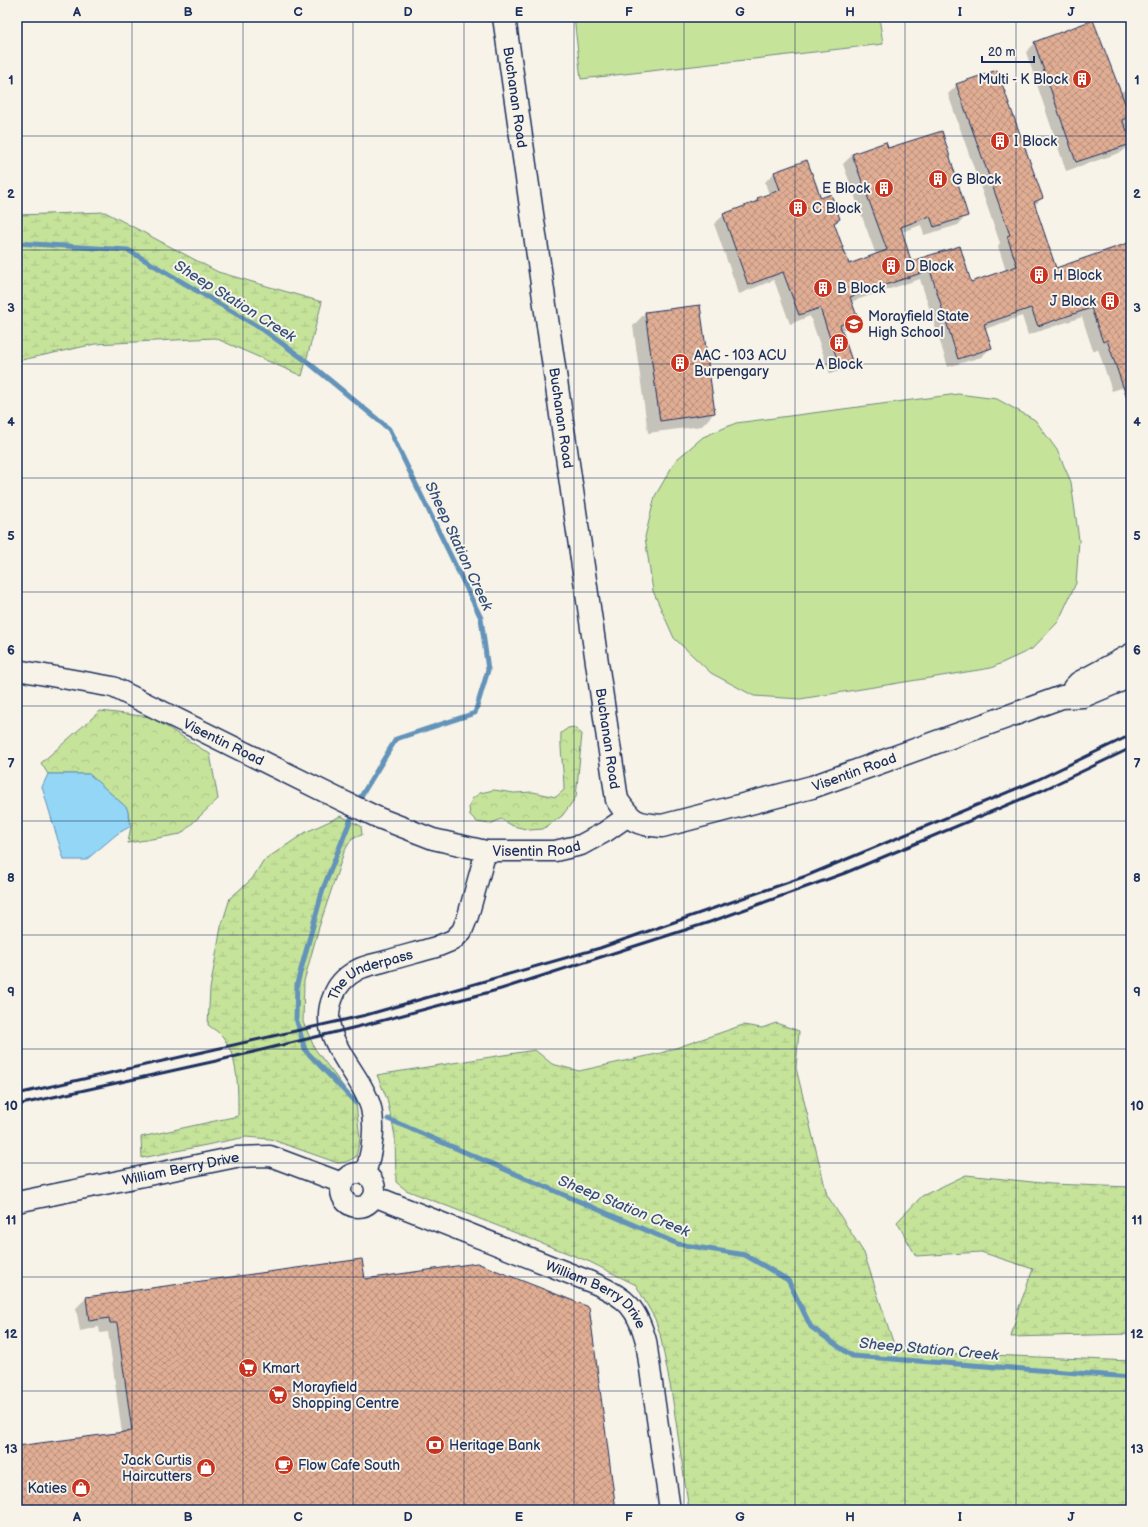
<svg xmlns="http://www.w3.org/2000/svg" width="1148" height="1527" viewBox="0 0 1148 1527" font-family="'Balsamiq Sans',sans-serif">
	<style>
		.forest { fill: url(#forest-crowns); stroke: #70897c }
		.wetland { fill: url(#wetland-marsh); stroke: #70897c }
		.pitch { fill: #c6e39a; stroke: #70897c }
		.water { fill: #94d6f6; stroke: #6493b9 }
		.shadow { fill: #0003 }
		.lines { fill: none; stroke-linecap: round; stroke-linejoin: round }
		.stream { stroke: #6493b9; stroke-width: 5 }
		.building { fill: url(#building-cross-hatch); stroke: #1b2f5e }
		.street-casing { stroke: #1b2f5e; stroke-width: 23 }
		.secondary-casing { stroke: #1b2f5e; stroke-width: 25 }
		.street { stroke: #f7f3e8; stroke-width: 20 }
		.secondary { stroke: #f7f3e8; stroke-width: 22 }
		.rail { stroke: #1b2f5e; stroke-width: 3 }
		.grid { fill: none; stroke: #1b2f5e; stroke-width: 1; stroke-opacity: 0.55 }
		.labels { text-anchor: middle; stroke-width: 4; stroke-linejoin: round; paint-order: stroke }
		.poi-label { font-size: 14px; fill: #1b2f5e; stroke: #f7f3e8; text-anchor: start }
		.street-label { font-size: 14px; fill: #1b2f5e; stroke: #f7f3e8 }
		.water-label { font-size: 15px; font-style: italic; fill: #33507c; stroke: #f7f3e8 }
		.neatline { fill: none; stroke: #1b2f5e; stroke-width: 1.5 }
		.grid-label { font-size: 13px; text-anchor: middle; font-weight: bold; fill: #1b2f5e }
	</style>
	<defs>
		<pattern id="forest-crowns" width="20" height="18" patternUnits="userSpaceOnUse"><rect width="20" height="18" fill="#c6e39a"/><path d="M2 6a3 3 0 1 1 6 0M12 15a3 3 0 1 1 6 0" fill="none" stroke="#aac387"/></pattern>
		<pattern id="wetland-marsh" width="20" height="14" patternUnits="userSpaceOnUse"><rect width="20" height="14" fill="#c6e39a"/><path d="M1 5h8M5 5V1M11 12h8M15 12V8" fill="none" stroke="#aac387"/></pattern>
		<pattern id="building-cross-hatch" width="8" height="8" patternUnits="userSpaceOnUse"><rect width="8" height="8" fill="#e1ae94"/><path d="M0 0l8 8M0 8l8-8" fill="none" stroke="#b68e7c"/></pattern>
	</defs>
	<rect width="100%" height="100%" fill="#f7f3e8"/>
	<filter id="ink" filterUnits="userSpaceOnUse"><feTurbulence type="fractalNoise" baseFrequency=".025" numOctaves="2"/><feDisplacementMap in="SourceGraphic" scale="8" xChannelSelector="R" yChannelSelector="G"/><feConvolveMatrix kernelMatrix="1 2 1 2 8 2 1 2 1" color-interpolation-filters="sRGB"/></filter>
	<g filter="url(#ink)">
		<!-- forest -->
		<path class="forest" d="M100,711L151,717L210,754L218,799L181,834L128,843L131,826L127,808L89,774H48L41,763Z
			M573,727L582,734L576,797L562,816L543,829L530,830L513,826L501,819L490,824L477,822L470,815L469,807L472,799L480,793L494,790L514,793L533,792L556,797L564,790C564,771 560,752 561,733L568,728Z"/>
		<!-- wetland -->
		<path class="wetland" d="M105,212L218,272L322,302L302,376L215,338L95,344L17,361V215Z
			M341,816L361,826L362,835L352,838L344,852L319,927L304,981L303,1022L315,1049L356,1103L360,1139L356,1157L346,1162L338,1163L270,1139L246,1137L142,1158L141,1137L238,1116C238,1091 239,1059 223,1037C219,1032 213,1029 208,1025L210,989L221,927L230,898L252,879L263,861L306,832Z
			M776,1023L799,1031L796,1068L827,1195L864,1253L896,1351L1131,1361V1510H689L672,1395L660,1334L655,1319L636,1285L590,1262L406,1190L396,1182L395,1136L387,1099L377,1075L535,1050L552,1064L579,1071L661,1053L743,1025L762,1028Z
			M966,1175L1051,1184L1131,1187V1334L1011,1337L1018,1310L1033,1269L981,1252L916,1256L897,1222L922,1196Z"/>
		<!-- pitch -->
		<path class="pitch" d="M574,17H879L883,44L581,79Z
			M958,394L997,399L1035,420L1057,450L1071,482L1079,540L1076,583L1058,622L1032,649L991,668L800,699L754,696L711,673L674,638L653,591L645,537L655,496L676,460L703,437L736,423Z"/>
		<!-- water -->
		<path class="water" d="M48,774H89L127,808L131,826L117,834L86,860H64L42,787Z"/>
		<!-- shadow -->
		<path class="shadow" d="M1035,43L1120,92L1131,88V134L1128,135L1131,143L1122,152L1066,171L1026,52Z
			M957,85L1042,198L1034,206L1056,269L1131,243V385L1112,391L1098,349L1093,351L1082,317L1028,335L1022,316L985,329L991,348L981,357L948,367L920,279L850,302L856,319L847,328L841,330L851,361L842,370L830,374L810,316L790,324L774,280L739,294L714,224L724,215L752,204L757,199L769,195L765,182L775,172L820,199L833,224L849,265L876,255L843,164L852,155L888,149L967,215L958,225L924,235L921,225L902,232L910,262L970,283L1006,271L998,246L1000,243L948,94Z
			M699,306L714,413L702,426L648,433L633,326L645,313Z
			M364,1280L616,1510H17V1447L122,1433L108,1332L100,1333L99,1327L80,1331L76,1308L86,1298Z"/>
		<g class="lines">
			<!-- stream -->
			<path class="stream" d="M17,243L128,250L262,329L309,363L389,429L481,618L488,670L475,713L396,739L357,803
				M354,811L323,889L297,984L296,1018L305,1050L356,1103
				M388,1119L678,1244L745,1255L788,1280L811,1327L852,1356L1131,1377"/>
		</g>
		<!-- building -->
		<path class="building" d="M1093,20L1130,116L1122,120L1131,139V144L1076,162L1034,42Z
			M997,70L1043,198L1034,202L1056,268L1131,242V403L1129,404L1107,340L1103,342L1091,308L1038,326L1031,308L984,324L992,348L958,359L930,270L850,297L858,319L840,325L852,361L839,365L820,308L799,315L783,272L748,285L723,214L758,201L757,198L780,190L774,172L807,160L821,198L831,194L840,219L834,223L849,264L887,250L852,154L886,142L888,148L942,131L968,216L934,227L930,216L901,227L911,261L960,246L971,282L1017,266L1007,236L1010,235L956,84Z
			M700,305L715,413L660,421L645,312Z
			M362,1259L365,1279L477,1263L589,1307L616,1510H17V1446L132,1431L117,1323H110L109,1318L89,1321L86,1297Z"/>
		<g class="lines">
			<!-- street casing -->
			<g class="street-casing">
				<g id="street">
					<path id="s1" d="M17,670L113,687L339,799L379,818L433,839L486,851H555L581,845L605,832L628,816"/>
					<circle cx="358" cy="1190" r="17"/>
					<path id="s2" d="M365,1174C372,1152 376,1130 371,1108C361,1071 315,1038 333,997C337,985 346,976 357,970C366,965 376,964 386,961C403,956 419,952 436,947L453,940L462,931L468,916L486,851"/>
					<path id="s3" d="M374,1196L596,1284C627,1298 637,1308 646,1341L670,1510"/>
					<path id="s4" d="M17,1202L236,1157L270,1156L342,1183"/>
				</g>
			</g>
			<!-- secondary casing -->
			<g class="secondary-casing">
				<g id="secondary">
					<path id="s5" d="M504,17L545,305L617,800C632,822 635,824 662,826L812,787L1062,697L1083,696L1131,676"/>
					<path d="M1074,688L1079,683L1131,655"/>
				</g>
			</g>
			<!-- street -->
			<use href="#street" class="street"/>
			<!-- secondary -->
			<use href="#secondary" class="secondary"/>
			<!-- rail -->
			<path class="rail" d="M17,1094L366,1015L600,948L806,876L1037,780L1131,735
				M17,1105L216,1061L369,1024L501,989L710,922L845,873L1043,790L1131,748"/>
		</g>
	</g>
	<!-- grid -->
	<path class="grid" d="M132,17V1510M243,17V1510M353,17V1510M464,17V1510M574,17V1510M684,17V1510M795,17V1510M905,17V1510M1016,17V1510M17,136H1131M17,250H1131M17,364H1131M17,478H1131M17,592H1131M17,706H1131M17,821H1131M17,935H1131M17,1049H1131M17,1163H1131M17,1277H1131M17,1391H1131"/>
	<!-- icons -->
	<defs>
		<g id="building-disc" transform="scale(1)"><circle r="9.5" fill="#c8321e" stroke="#f7f3e8"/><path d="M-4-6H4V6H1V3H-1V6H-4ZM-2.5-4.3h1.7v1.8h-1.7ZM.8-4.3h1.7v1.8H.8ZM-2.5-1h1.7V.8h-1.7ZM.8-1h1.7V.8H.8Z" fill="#fff"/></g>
		<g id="school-disc" transform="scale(1)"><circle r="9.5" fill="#c8321e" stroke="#f7f3e8"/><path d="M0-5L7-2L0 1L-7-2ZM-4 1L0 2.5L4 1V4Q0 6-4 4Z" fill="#fff"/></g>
		<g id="supermarket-disc" transform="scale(1)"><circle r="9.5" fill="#c8321e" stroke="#f7f3e8"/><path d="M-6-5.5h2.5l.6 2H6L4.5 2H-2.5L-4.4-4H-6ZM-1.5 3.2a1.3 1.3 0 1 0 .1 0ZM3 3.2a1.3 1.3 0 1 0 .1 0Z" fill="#fff"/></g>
		<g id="bank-disc" transform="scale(1)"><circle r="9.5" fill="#c8321e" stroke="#f7f3e8"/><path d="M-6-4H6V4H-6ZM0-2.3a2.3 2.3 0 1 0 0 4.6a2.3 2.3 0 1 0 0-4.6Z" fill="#fff"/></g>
		<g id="cafe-disc" transform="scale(1)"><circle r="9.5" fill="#c8321e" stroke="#f7f3e8"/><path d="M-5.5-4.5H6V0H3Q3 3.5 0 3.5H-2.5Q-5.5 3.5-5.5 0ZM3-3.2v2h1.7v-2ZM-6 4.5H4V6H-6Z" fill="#fff"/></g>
		<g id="shop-disc" transform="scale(1)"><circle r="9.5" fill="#c8321e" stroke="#f7f3e8"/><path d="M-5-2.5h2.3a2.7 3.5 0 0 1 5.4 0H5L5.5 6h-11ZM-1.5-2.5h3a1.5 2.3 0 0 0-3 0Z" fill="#fff"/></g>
	</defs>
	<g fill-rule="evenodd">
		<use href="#building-disc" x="1082" y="79"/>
		<use href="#building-disc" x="1000" y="141"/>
		<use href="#building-disc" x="938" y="179"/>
		<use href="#building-disc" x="884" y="188"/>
		<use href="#building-disc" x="798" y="208"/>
		<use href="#building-disc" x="891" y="266"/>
		<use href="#building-disc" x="1039" y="275"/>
		<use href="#building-disc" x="823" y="288"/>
		<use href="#building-disc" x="1110" y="301"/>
		<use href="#school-disc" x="854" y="324"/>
		<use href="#building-disc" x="839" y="343"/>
		<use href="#building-disc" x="680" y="363"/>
		<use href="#supermarket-disc" x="248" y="1368"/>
		<use href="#supermarket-disc" x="278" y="1395"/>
		<use href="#bank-disc" x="435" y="1445"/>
		<use href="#cafe-disc" x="284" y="1465"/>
		<use href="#shop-disc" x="206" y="1468"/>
		<use href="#shop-disc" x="81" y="1488"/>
	</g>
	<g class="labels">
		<!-- poi labels -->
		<g class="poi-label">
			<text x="1068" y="84" text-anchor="end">Multi - K Block</text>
			<text x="1014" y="146">I Block</text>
			<text x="952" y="184">G Block</text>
			<text x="870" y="193" text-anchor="end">E Block</text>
			<text x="812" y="213">C Block</text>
			<text x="905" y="271">D Block</text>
			<text x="1053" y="280">H Block</text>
			<text x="837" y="293">B Block</text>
			<text x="1096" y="306" text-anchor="end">J Block</text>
			<text x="868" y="321">Morayfield State<tspan x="868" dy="16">High School</tspan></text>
			<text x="694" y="360">AAC - 103 ACU<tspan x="694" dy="16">Burpengary</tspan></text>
			<text x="839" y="369" text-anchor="middle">A Block</text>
			<text x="262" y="1373">Kmart</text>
			<text x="292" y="1392">Morayfield<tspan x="292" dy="16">Shopping Centre</tspan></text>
			<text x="449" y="1450">Heritage Bank</text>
			<text x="192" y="1465" text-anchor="end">Jack Curtis<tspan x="192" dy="16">Haircutters</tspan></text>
			<text x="298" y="1470">Flow Cafe South</text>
			<text x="67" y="1493" text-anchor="end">Katies</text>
		</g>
		<!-- street labels -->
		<g class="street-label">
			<text dy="5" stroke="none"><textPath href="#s5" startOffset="81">Buchanan Road</textPath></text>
			<text dy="5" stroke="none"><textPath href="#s5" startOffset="405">Buchanan Road</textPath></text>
			<text dy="5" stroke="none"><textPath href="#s5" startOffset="729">Buchanan Road</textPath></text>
			<text dy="5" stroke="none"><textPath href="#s1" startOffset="221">Visentin Road</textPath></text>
			<text dy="5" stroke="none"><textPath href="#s5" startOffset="1046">Visentin Road</textPath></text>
			<text dy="5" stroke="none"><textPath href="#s1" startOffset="557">Visentin Road</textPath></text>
			<text dy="5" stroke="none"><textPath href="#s2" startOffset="235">The Underpass</textPath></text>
			<text dy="5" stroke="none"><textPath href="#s4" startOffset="167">William Berry Drive</textPath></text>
			<text dy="5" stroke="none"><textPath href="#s3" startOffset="245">William Berry Drive</textPath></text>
		</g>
		<!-- water labels -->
		<g class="water-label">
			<text transform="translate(235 301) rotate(32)" y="5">Sheep Station Creek</text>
			<text transform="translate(459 546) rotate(65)" y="5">Sheep Station Creek</text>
			<text transform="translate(624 1206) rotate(22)" y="5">Sheep Station Creek</text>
			<text transform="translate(929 1349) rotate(5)" y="5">Sheep Station Creek</text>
		</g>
	</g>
	<!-- margin -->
	<rect width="1148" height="1527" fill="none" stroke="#f7f3e8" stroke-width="44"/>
	<!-- scale -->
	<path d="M982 56v6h52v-6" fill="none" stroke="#1b2f5e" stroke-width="2"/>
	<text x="988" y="56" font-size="12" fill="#1b2f5e" stroke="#f7f3e8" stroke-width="3" paint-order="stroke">20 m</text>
	<rect x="22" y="22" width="1104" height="1483" class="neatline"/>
	<g class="grid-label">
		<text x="77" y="16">A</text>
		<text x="188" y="16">B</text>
		<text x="298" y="16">C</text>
		<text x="408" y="16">D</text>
		<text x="519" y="16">E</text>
		<text x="629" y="16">F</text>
		<text x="740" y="16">G</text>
		<text x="850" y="16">H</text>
		<text x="960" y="16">I</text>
		<text x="1071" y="16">J</text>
		<text x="11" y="84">1</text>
		<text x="1137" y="84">1</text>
		<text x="11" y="198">2</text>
		<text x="1137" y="198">2</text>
		<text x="11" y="312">3</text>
		<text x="1137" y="312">3</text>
		<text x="11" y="426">4</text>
		<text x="1137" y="426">4</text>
		<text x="11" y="540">5</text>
		<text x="1137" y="540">5</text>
		<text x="11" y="654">6</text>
		<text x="1137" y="654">6</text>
		<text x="11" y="768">7</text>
		<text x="1137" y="768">7</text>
		<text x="11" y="882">8</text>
		<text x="1137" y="882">8</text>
		<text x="11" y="996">9</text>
		<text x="1137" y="996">9</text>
		<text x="11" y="1110">10</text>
		<text x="1137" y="1110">10</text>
		<text x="11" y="1224">11</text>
		<text x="1137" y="1224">11</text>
		<text x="11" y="1338">12</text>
		<text x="1137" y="1338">12</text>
		<text x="11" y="1453">13</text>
		<text x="1137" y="1453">13</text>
		<text x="77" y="1521">A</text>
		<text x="188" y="1521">B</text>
		<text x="298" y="1521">C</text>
		<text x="408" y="1521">D</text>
		<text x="519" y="1521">E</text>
		<text x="629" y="1521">F</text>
		<text x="740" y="1521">G</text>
		<text x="850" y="1521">H</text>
		<text x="960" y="1521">I</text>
		<text x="1071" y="1521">J</text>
	</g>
</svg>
